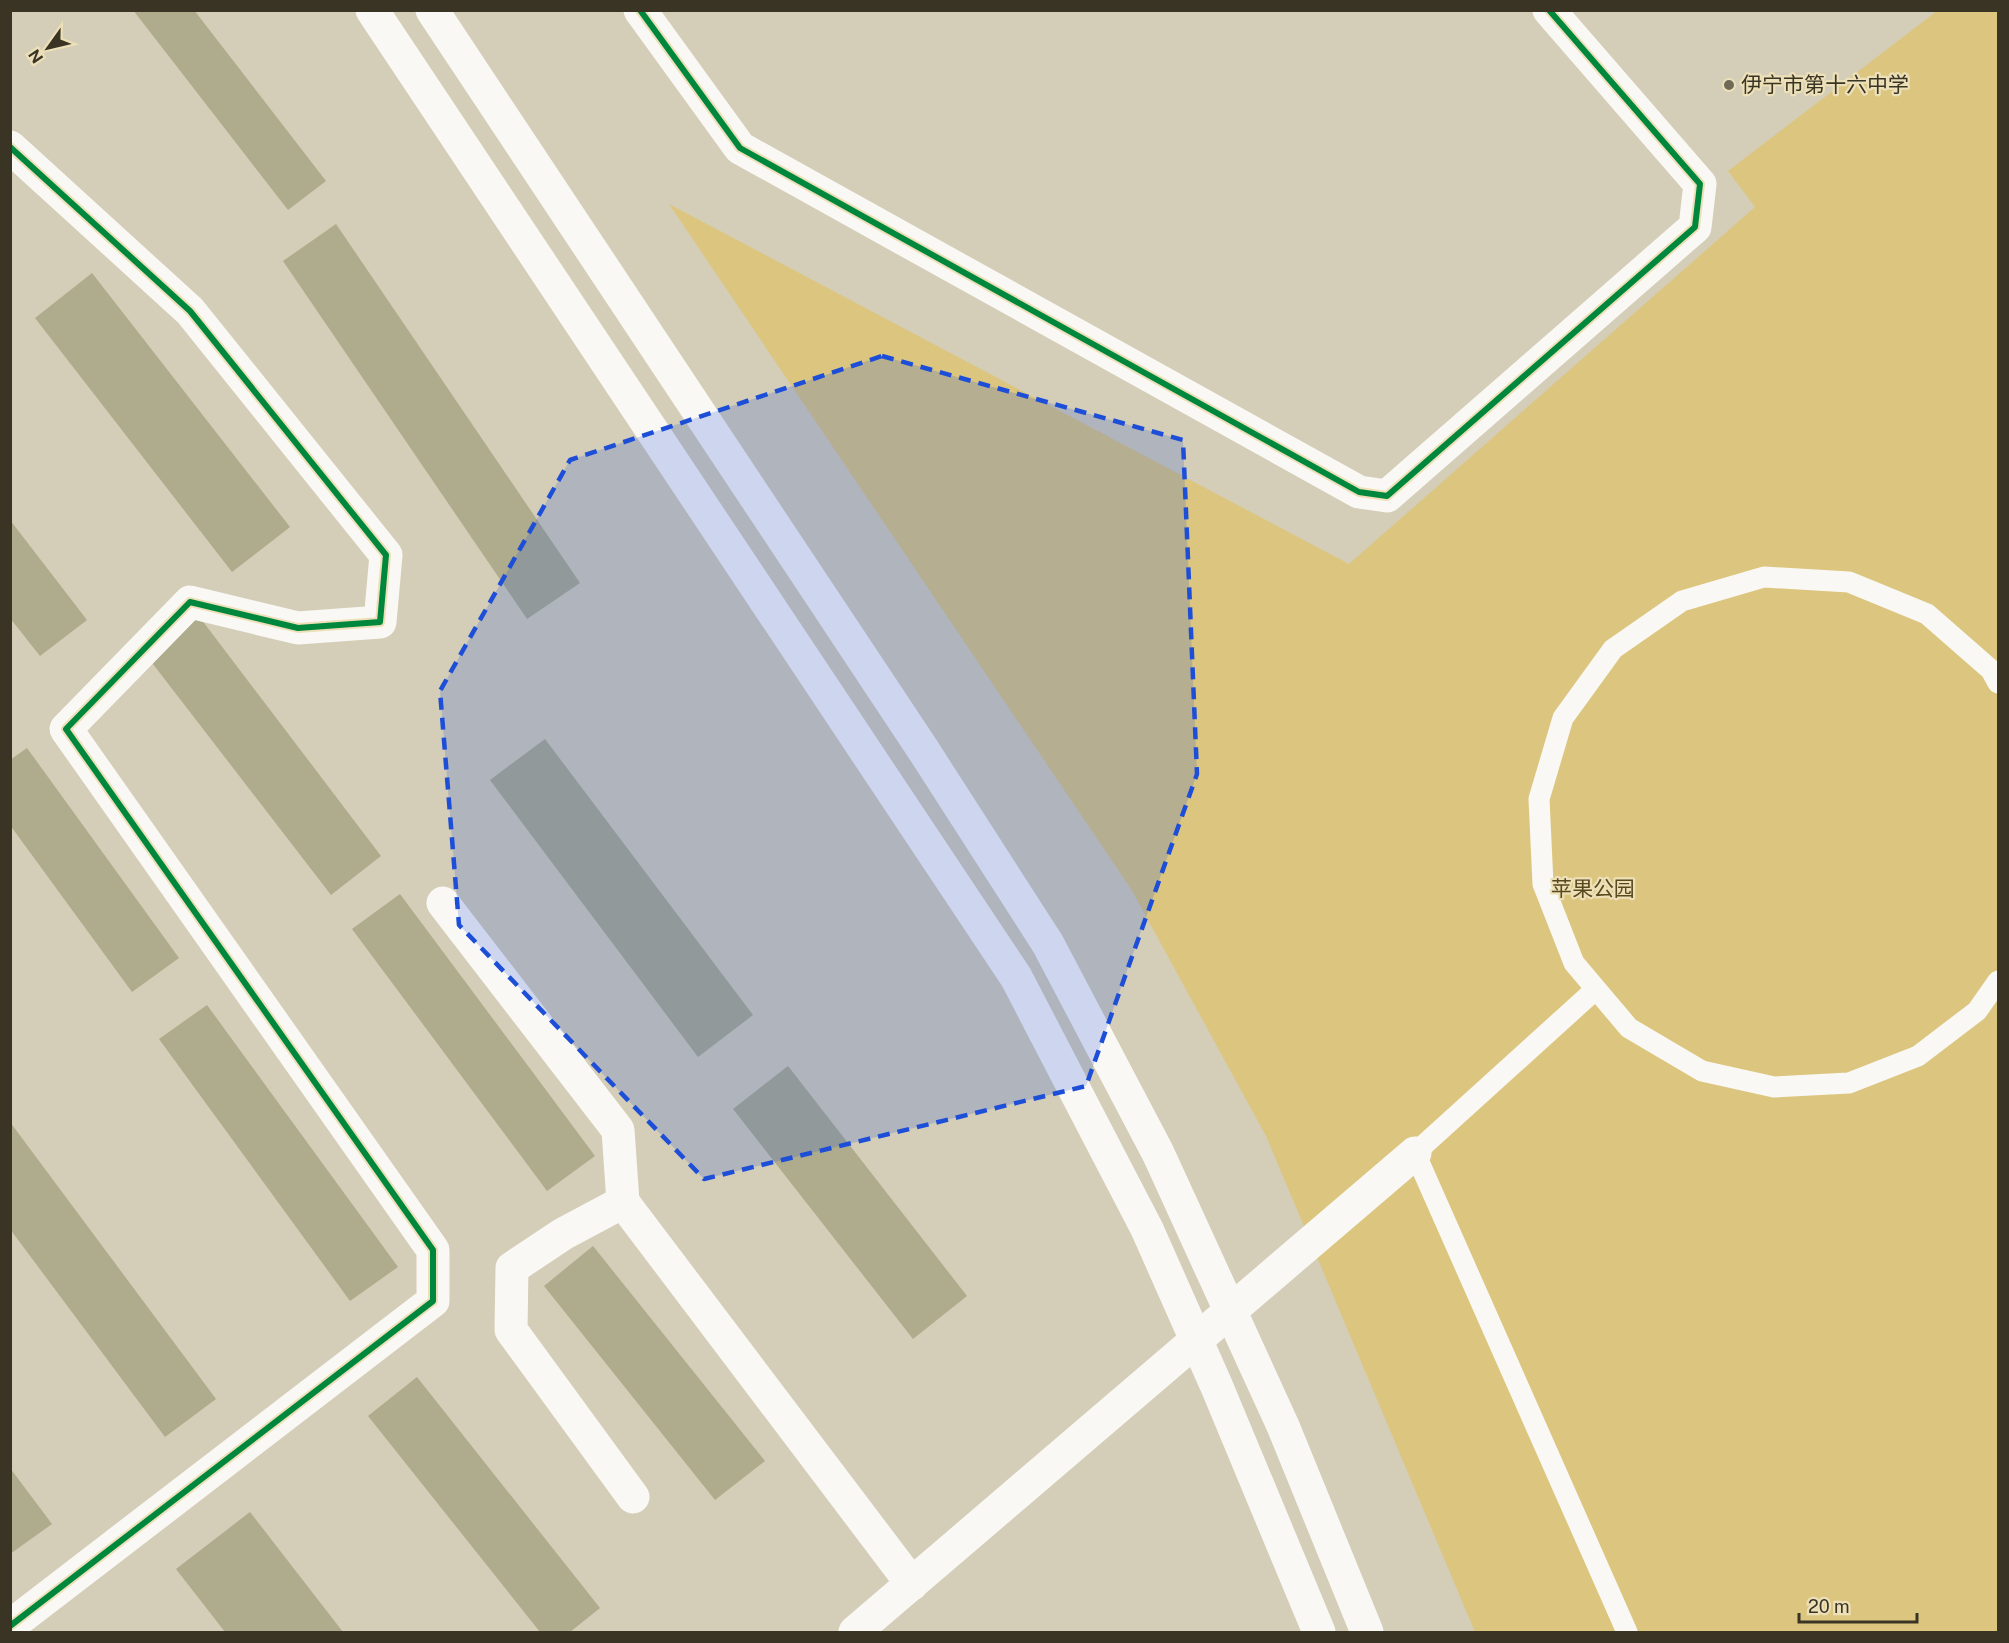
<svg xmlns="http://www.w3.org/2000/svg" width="2009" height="1643" viewBox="0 0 2009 1643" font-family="'Public Sans','Noto Sans SC',sans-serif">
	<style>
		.green { fill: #dcc67f }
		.building { fill: #aeac8c }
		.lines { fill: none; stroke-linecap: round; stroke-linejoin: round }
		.lane { stroke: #f9f8f4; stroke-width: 21 }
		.street { stroke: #f9f8f4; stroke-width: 33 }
		.secondary { stroke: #f9f8f4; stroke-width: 33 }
		.cycleway-casing { stroke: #ede0b8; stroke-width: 10 }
		.cycleway { stroke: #00873e; stroke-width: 6 }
		.marked { fill: #1d4ed8; fill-opacity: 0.2; stroke: #1d4ed8; stroke-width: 4.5; stroke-dasharray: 12 8; stroke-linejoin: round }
		.poi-dot { fill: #6f6a57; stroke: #ede0b8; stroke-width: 2 }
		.labels { text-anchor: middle; stroke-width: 4.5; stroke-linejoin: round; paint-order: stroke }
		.poi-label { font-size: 21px; fill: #393424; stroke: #ede0b8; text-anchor: start }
		.park-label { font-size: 21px; fill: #584a1c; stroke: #ede0b8 }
	</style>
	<rect width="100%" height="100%" fill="#d4cdb7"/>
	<!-- green -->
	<path class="green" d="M1937,11H1998V1632H1475L1266,1136L1131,889L669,204L1349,564L1755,207L1728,171Z"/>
	<!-- building -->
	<path class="building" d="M133,10H194L326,181L288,210Z
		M336,224L580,583L527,619L283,261Z
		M92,273L290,527L232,572L35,318Z
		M10,520L87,620L40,656L10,618Z
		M198,615L381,856L331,895L146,655Z
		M545,739L753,1015L698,1057L490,780Z
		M27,748L179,958L132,992L10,825V760Z
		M400,894L595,1156L547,1191L352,929Z
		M207,1005L398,1267L350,1301L159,1039Z
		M788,1066L967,1296L913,1339L733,1109Z
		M10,1122L216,1399L165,1437L10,1229Z
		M593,1246L765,1461L715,1500L544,1286Z
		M417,1377L600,1608L570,1632H540L368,1416Z
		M10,1468L52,1524L10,1554Z
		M250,1512L343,1632H225L176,1569Z"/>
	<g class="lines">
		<!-- lane -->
		<path class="lane" d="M1998,683L1991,670L1927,614L1849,582L1764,577L1682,601L1613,649L1563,718L1539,799L1543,884L1574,963L1629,1028L1702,1071L1774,1087L1849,1083L1918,1056L1977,1011L1998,981
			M1596,989L1415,1153L1627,1632"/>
		<!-- street -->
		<path class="street" d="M640,10L740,148L1359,492L1387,496L1695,227L1700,184L1549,10
			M10,147L190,311L386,555L380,622L298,628L190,602L66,729L433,1250V1301L10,1626
			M443,903L618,1130L623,1202L912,1584
			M623,1202L563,1234L512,1268L511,1330L633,1497
			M855,1632L1415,1153"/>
		<!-- secondary -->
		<path class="secondary" d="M372,10L1016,977L1147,1229L1217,1387L1319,1632
			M432,10L922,748L1048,944L1158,1153L1283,1426L1367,1632"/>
		<!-- cycleway casing -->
		<g class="cycleway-casing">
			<path id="cycleway" d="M640,10L740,148L1359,492L1387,496L1695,227L1700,184L1549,10
				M10,147L190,311L386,555L380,622L298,628L190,602L66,729L433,1250V1301L10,1626"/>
		</g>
		<!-- cycleway -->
		<use href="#cycleway" class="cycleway"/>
	</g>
	<!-- marked area -->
	<path class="marked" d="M882,356L1183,440L1197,774L1086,1086L704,1179L459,925L440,691L570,460Z"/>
	<!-- markers -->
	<circle class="poi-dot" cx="1729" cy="85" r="6"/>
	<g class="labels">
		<!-- poi labels -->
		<g class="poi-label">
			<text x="1741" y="92">伊宁市第十六中学</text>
		</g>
		<!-- park labels -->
		<g class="park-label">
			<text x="1593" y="896">苹果公园</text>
		</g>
	</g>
	<!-- border -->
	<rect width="2009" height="1643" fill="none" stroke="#393424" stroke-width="24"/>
	<!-- north arrow -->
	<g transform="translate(48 48) rotate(236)" stroke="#ede0b8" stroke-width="4.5" paint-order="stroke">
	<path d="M0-4.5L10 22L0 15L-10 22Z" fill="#393424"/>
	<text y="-9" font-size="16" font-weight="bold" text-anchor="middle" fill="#393424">N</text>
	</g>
	<!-- scale -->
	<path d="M1799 1613v9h118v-9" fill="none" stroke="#393424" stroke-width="3"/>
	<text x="1808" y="1613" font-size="18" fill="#393424" stroke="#ede0b8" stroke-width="4.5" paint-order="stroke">20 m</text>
</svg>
